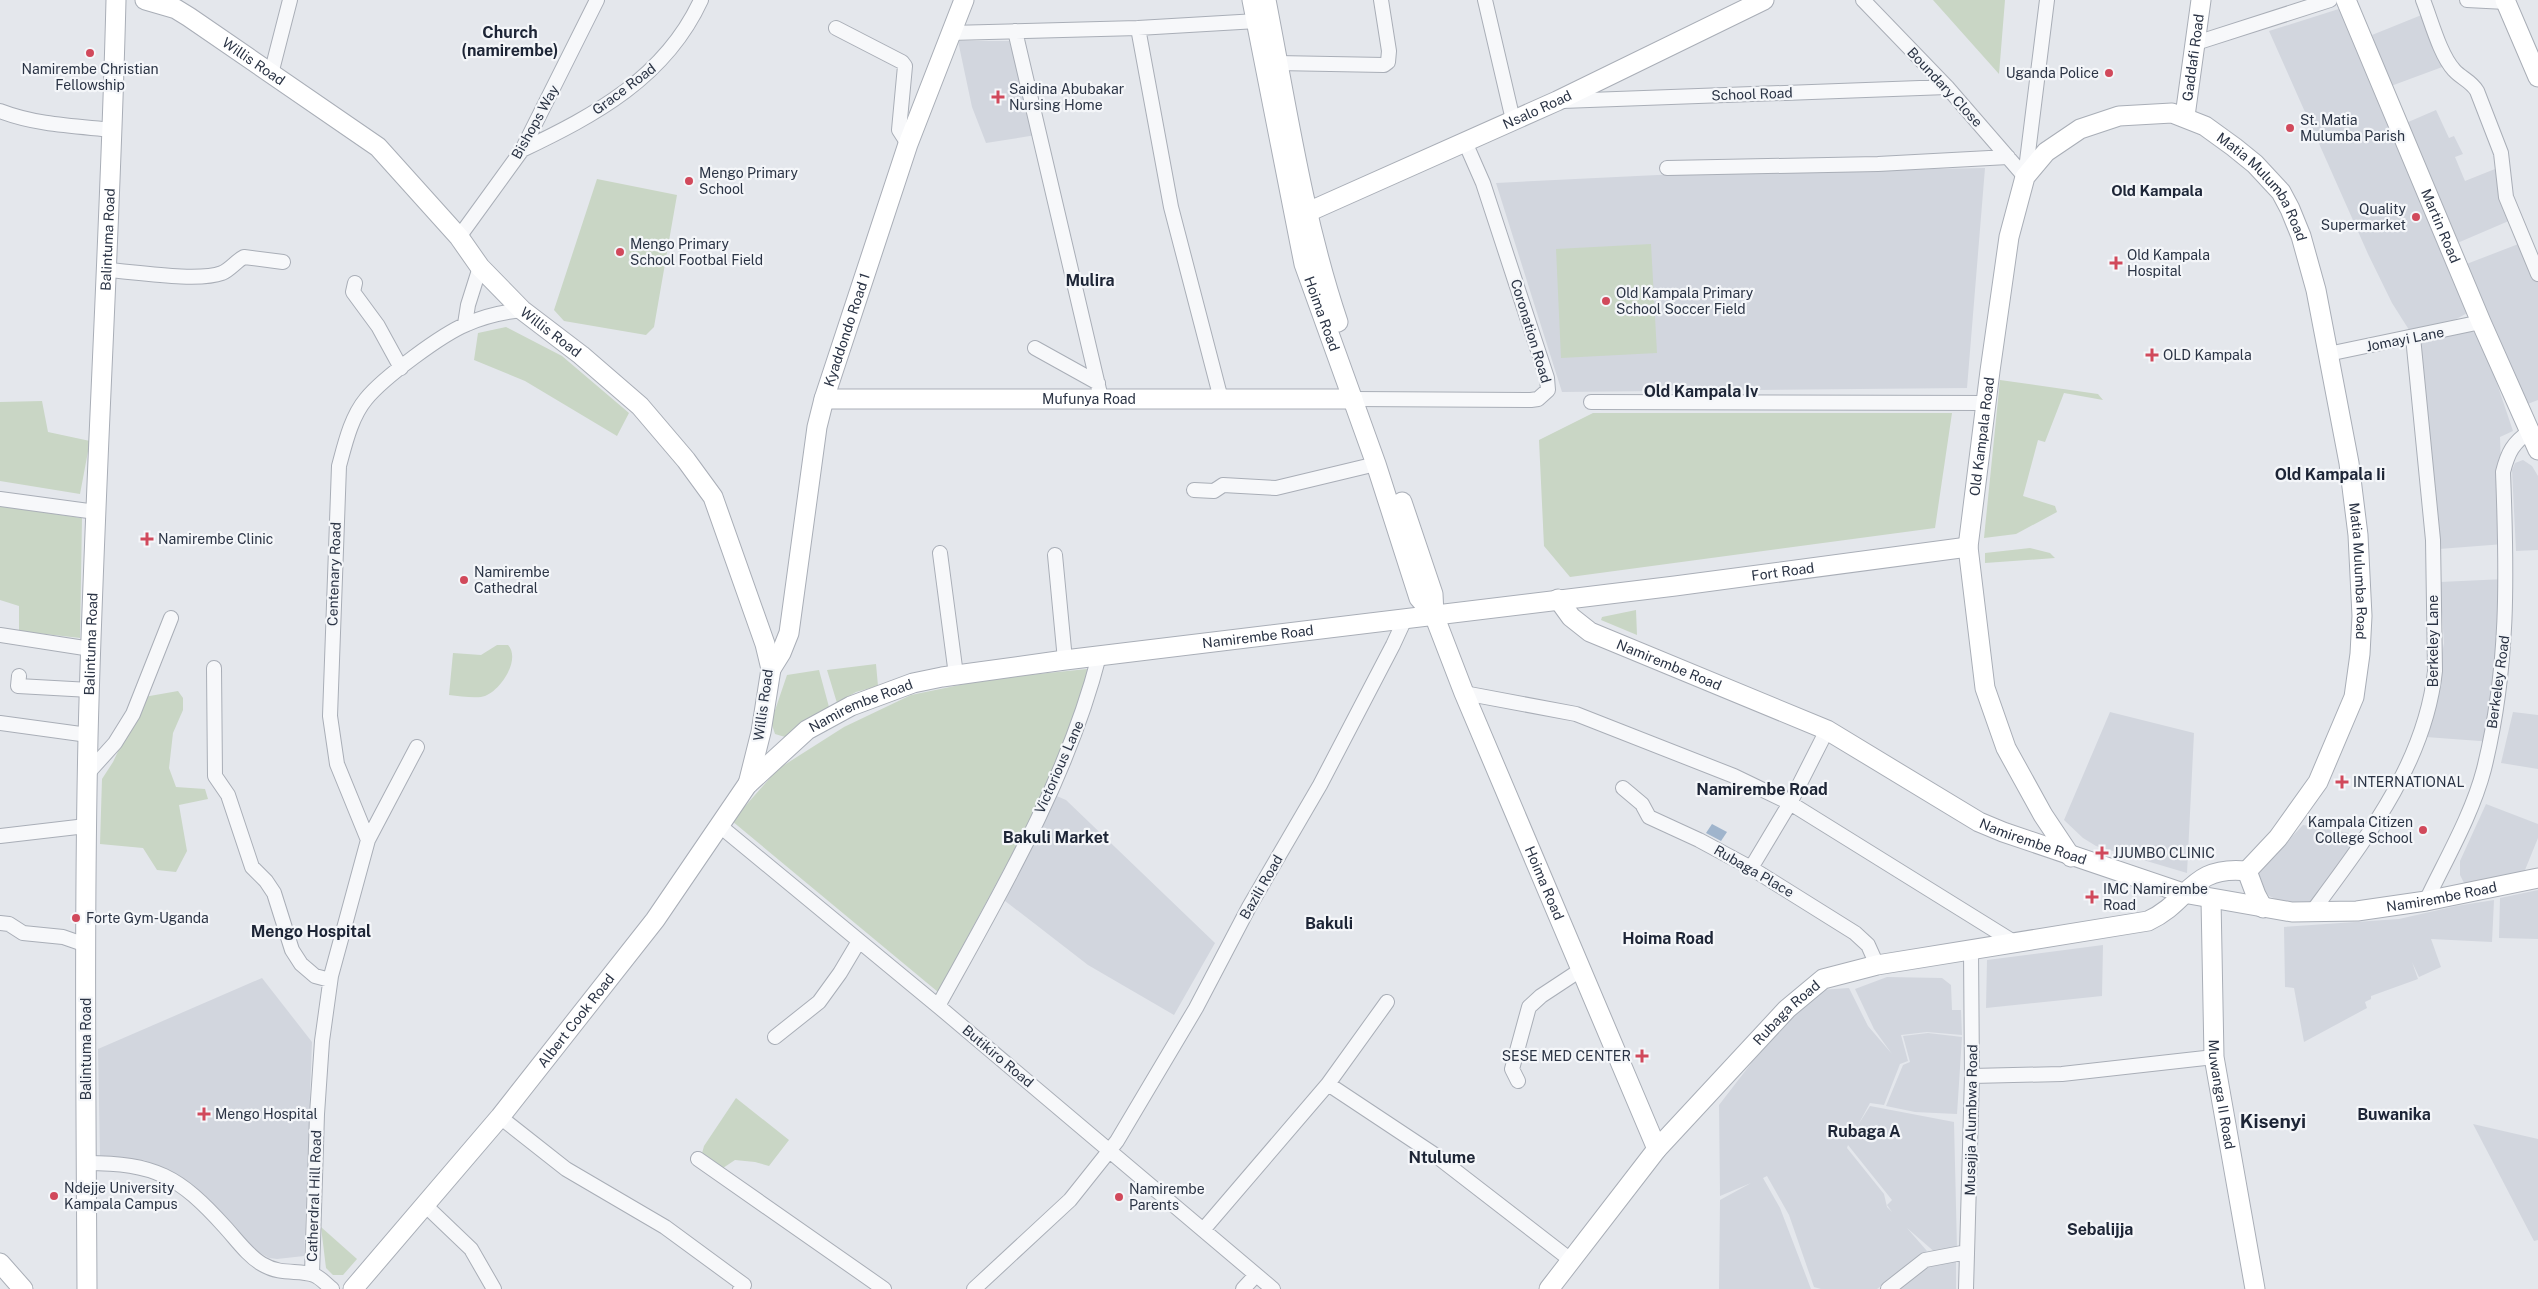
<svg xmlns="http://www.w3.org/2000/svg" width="2538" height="1289" viewBox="0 0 2538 1289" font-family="'Public Sans',sans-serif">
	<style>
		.built { fill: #d2d6de; fill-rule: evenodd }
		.green { fill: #c9d6c5 }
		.water { fill: #9fb4cc }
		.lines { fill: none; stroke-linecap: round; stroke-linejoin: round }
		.street-casing { stroke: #a9aeb7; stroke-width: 16 }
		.secondary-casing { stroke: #a9aeb7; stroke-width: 21 }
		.street { stroke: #f7f8fa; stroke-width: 14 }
		.secondary { stroke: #fff; stroke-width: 19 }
		.poi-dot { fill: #d1495b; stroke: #f4f6f9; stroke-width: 2 }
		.labels { text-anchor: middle; stroke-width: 4.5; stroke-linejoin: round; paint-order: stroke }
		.street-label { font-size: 14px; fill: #2b3445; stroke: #f4f6f9 }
		.poi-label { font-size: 14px; fill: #2b3445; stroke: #f4f6f9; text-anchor: start }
		.neighbourhood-label { font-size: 15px; font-weight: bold; fill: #1d2536; stroke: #f4f6f9 }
		.quarter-label { font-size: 16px; font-weight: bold; fill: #1d2536; stroke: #f4f6f9 }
		.district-label { font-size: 19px; font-weight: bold; fill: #1d2536; stroke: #f4f6f9 }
	</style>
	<rect width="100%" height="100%" fill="#e4e7ec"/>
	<!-- built -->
	<path class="built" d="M2345,7L2471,311L2449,323L2411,333L2392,303L2368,254L2269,31Z
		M2424,14L2445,66L2391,86L2372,35Z
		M958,41H1009L1024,86L1036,135L986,143L972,107Z
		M2436,110L2449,138L2454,136L2463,154L2455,157L2465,181L2500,167L2511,220L2455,244L2406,123Z
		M1985,168L1967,388L1562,392L1496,183L1678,174Z
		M2521,243L2538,281V400L2525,405L2464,265Z
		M2469,330L2481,336L2513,431L2500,437L2504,544L2439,549L2436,495L2419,343Z
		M2523,460L2532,466L2538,476V550L2516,551L2512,470L2515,463Z
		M2505,579L2493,742L2426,737L2444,643L2440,582Z
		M2110,712L2194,733L2187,873L2096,846L2083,838L2064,820Z
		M2513,712L2538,715V769L2501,763Z
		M1052,794L1066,800L1215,943L1174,1015L1088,965L1000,897Z
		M2486,804L2538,824V838L2523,875L2464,883L2460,875V861Z
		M2303,825L2360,835L2310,904L2282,902L2269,896L2259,884V871Z
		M2538,890V939L2499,938L2500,898Z
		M2494,900L2492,942L2431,939L2441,967L2419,977L2412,962L2418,979L2371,996V999L2365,1002L2367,1008L2304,1042L2294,988L2285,987L2284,927L2399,919L2456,906Z
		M2103,945L2102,996L1986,1008L1987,960Z
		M1887,977L1942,978L1951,985L1952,1010H1961L1962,1035L1927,1032L1901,1035L1908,1061L1900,1064L1884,1105L1870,1103L1858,1125L1870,1106L1954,1122L1957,1249L1937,1254L1907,1228L1927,1251L1877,1289H1821L1814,1287L1789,1215L1767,1176L1763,1178L1780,1208L1811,1289H1719L1720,1200L1751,1183L1720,1196L1719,1105L1763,1048L1819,990L1849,988L1868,1026L1892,1054L1874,1029L1855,989ZM1848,1145L1892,1200L1887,1205L1892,1212L1887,1207L1884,1194L1847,1148Z
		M262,978L312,1042L304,1256L277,1259L269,1258L253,1249L205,1195L170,1171L144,1160L100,1157L98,1049Z
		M1928,1033L1962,1037L1957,1114L1915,1112L1886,1106L1903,1065L1910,1062L1903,1036Z
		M2473,1124L2538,1139V1240L2534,1241Z
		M1956,1256V1289H1892L1921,1266Z"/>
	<!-- green -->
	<path class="green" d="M1933,0H2005L1999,74Z
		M597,179L677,195L654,327L646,335L564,321L554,310Z
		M1651,244L1657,353L1561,358L1556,249Z
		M506,327L562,356L629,413L617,436L525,381L474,360L478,333Z
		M2000,380L2098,394L2103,400L2064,393L2045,442L2038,440L2023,496L2055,506L2057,512L2016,534L1984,538Z
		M42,401L48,432L90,441L80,494L0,481V402Z
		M1593,413H1952L1935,528L1570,577L1544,546L1539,440Z
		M0,506L82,518L80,638L19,631V606L0,600Z
		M2030,548L2050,553L2055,558L1985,563V553Z
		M1636,610L1637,635L1601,620L1602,617Z
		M497,645H508C522,660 498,695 481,697C471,698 459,696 449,695L453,653L481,655Z
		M876,664L878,686L856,692L837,703L827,670Z
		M1087,669L1085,688L1047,789L938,992L732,821L778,769L844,727L911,695L989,679Z
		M819,670L829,707L785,737L775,734L771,722L787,675Z
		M178,691L183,698V710L173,733L169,768L176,787L205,789L208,799L179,805L187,851L176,872L157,870L143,848L100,844L102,779L113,762L144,697Z
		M736,1098L789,1140L769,1166L755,1162L735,1160L723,1168L701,1157L704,1146Z
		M321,1227L357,1259L343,1275H333L326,1268Z"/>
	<!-- water -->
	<path class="water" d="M1712,824L1727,832L1721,841L1706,833Z"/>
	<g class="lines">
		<!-- street casing -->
		<g class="street-casing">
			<path id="street" d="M1485,0L1513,120
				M1863,0L1947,87L2025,177
				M2423,0C2431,20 2440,55 2454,70C2461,78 2471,81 2477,91L2501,153L2506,197L2538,274
				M2467,0L2506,2
				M836,28L902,62L905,66L899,130L908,144
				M1138,28L1171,207L1221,399
				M1015,31L1101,398
				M950,33L1138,28L1257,21
				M2196,43L2330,0
				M1277,63L1384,65L1388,62L1389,51L1381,0
				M271,74L290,0
				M1562,101L1947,87
				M0,111C36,125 75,126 113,130
				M522,150C595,115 665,78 701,0
				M1667,168L1878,164L2008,157
				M2025,177L2047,0
				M459,237L522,150L597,0
				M108,270C136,272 198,282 222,273C231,269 236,261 244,257L283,262
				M355,283L353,292L378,326L401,368
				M465,324L468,305L480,267
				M1035,348L1098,383
				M2328,354L2481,322
				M1353,399L1531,400L1538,399L1548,390L1547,378L1483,183L1465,142
				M1591,402L1986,403
				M1194,490L1214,491L1223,485L1276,488L1376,464
				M0,499L96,512
				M940,553L956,675
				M1055,555L1065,660
				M0,635L91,649
				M214,668L215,776L228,795L252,867L266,881L274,893L292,950L301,964L315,976L330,980
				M19,676L18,686L90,690
				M1464,693L1576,714L1734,776L1790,803L2017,944
				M0,723L88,735
				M87,774L115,743L133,714L171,618
				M1623,788L1642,804L1649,817L1699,840L1751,868L1855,933L1868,945L1877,965
				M720,826L938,1006L1273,1289
				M0,836L86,826
				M368,840L337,764L330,716L339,466C345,444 351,417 366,399C383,378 442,334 467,324C485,316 503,312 522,310
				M1751,868L1790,803L1827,730
				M2426,901C2446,859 2472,815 2484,769C2509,668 2507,575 2503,472C2508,452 2513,443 2530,431
				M2312,912C2365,840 2425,764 2435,671L2433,540L2413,337
				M0,923L9,924L23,933L63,937L86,945
				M938,1006C1000,894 1067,781 1099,656
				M775,1037L819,1002L840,973L859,941
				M1972,1076L2062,1074L2214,1057
				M1518,1081L1512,1069L1529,1007L1541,996L1582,969
				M1328,1084L1435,1155L1572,1261
				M500,1117L566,1169L665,1227L744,1285L740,1289
				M698,1159L884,1289
				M86,1163C155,1163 179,1176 225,1227C236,1239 248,1256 262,1264C282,1276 298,1269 314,1275C321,1278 326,1284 332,1289
				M426,1206L471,1249L494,1289
				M1203,1230L1328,1084L1387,1002
				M312,1274L317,1114L322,1041L331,976L368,840L417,747
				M974,1289L1070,1200L1117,1141L1196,1008L1249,907L1320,785L1393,645L1405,619
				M1243,1289L1256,1275
				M1888,1289L1925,1260L1967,1252
				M1966,1289L1972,1076L1971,951"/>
		</g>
		<!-- secondary casing -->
		<g class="secondary-casing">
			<g id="secondary">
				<path id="s1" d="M145,0L176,9L189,17L378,147L459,237L480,267L522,310L581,355L640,406L686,460L713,497L765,644L771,669L761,732L748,784"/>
				<path id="s2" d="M1252,0L1304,264L1376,464L1419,598L1434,615L1464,693L1657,1149"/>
				<path d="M1266,0C1287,108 1303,218 1338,322"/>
				<path id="s3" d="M2346,0L2481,322L2538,450"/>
				<path d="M2505,0L2538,77"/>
				<path id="s4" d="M2185,116L2201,0"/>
				<path id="s5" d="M1308,212L1557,101L1764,0"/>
				<path id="s6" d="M824,399H1353"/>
				<path d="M1402,502L1433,594L1434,615"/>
				<path id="s7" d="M1558,599L1571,617L1590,632L1827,730L1979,822L2003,832L2183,893L2292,912L2357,911L2426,901L2538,878"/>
				<path id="s8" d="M771,669L781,653L789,633L817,427L824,399L908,144L964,0"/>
				<path id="s9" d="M2071,857L2043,815L2006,748L1985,688L1968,547L1990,371L2009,237L2025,177L2046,152L2080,129L2119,116L2172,113L2205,126L2234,147L2255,164L2281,192L2290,209L2301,236L2316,290L2349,463L2358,535L2362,616L2360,654L2354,697L2318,782L2278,838L2247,871"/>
				<path d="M2247,871L2256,895L2263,908"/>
				<path id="s10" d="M2211,899L2214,1057L2255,1289"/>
				<path d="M0,1263L23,1289"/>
				<path id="s11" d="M87,1289C86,1105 84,922 88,738C94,492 110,246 116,0"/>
				<path id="s12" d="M353,1289L500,1117L655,920L747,785L807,730L851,706L913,683L942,677L1065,660L1675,586L1968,547"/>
				<path id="s13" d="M1549,1289L1657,1149L1787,1009L1823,979L1877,965L2148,921C2190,902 2190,865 2247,871"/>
			</g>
		</g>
		<!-- street -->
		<use href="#street" class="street"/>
		<!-- secondary -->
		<use href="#secondary" class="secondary"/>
	</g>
	<!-- markers -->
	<g class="poi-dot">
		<circle cx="90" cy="53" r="5"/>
		<circle cx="2109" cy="73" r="5"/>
		<path d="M995.5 89.5h5v5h5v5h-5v5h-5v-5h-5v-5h5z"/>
		<circle cx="2290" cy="128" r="5"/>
		<circle cx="689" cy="181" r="5"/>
		<circle cx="2416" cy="217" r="5"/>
		<circle cx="620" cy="252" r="5"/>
		<path d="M2113.5 255.5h5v5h5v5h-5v5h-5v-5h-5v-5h5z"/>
		<circle cx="1606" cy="301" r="5"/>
		<path d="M2149.5 347.5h5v5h5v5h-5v5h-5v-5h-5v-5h5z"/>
		<path d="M144.5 531.5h5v5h5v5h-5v5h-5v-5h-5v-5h5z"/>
		<circle cx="464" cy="580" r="5"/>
		<path d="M2339.5 774.5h5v5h5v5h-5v5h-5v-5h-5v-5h5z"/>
		<circle cx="2423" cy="830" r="5"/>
		<path d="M2099.5 845.5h5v5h5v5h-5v5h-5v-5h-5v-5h5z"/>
		<path d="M2089.5 889.5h5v5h5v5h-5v5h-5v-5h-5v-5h5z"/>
		<circle cx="76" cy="918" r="5"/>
		<path d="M1639.5 1048.5h5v5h5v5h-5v5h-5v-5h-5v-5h5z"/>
		<path d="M201.5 1106.5h5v5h5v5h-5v5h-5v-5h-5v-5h5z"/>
		<circle cx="54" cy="1196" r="5"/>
		<circle cx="1119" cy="1197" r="5"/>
	</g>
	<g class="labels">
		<!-- street labels -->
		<g class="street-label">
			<text dy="5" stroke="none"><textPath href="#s4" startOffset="59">Gaddafi Road</textPath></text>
			<text dy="5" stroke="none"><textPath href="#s1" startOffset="126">Willis Road</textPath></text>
			<text transform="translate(1945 87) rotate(47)" y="5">Boundary Close</text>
			<text transform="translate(624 89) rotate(-37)" y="5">Grace Road</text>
			<text transform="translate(1752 94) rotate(-2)" y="5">School Road</text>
			<text dy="5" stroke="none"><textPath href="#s5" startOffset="251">Nsalo Road</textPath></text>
			<text transform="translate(535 122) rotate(-61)" y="5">Bishops Way</text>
			<text dy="5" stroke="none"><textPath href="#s9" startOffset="996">Matia Mulumba Road</textPath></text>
			<text dy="5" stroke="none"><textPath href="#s3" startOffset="245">Martin Road</textPath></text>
			<text dy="5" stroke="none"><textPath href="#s11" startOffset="1050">Balintuma Road</textPath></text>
			<text dy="5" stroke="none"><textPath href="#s2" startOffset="322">Hoima Road</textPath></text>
			<text dy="5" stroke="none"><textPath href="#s8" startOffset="350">Kyaddondo Road 1</textPath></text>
			<text transform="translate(1531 331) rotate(73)" y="5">Coronation Road</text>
			<text dy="5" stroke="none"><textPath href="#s1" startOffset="531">Willis Road</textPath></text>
			<text transform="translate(2405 339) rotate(-11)" y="5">Jomayi Lane</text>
			<text dy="5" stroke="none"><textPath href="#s6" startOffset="265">Mufunya Road</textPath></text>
			<text dy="5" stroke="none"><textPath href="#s9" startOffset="444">Old Kampala Road</textPath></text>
			<text dy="5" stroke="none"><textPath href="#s9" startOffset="1401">Matia Mulumba Road</textPath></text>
			<text dy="5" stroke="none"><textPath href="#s12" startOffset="1715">Fort Road</textPath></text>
			<text transform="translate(334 574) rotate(-88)" y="5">Centenary Road</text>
			<text dy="5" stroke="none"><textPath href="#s12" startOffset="1186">Namirembe Road</textPath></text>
			<text transform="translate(2433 641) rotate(-90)" y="5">Berkeley Lane</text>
			<text dy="5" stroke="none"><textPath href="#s11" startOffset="645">Balintuma Road</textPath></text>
			<text dy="5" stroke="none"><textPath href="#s7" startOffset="132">Namirembe Road</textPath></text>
			<text transform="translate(2498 682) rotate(-82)" y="5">Berkeley Road</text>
			<text transform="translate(763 705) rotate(-82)" y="5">Willis Road</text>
			<text dy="5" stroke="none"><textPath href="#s12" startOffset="781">Namirembe Road</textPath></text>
			<text transform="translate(1059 767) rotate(-66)" y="5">Victorious Lane</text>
			<text dy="5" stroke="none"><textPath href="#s7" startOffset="538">Namirembe Road</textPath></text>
			<text transform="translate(1754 871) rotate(30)" y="5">Rubaga Place</text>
			<text dy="5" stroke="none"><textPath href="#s2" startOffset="935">Hoima Road</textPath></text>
			<text transform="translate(1261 887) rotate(-60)" y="5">Bazili Road</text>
			<text dy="5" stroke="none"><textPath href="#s7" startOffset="958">Namirembe Road</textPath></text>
			<text dy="5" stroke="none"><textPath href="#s13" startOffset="365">Rubaga Road</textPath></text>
			<text dy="5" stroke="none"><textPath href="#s12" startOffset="349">Albert Cook Road</textPath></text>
			<text transform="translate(86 1049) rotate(-90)" y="5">Balintuma Road</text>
			<text transform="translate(998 1056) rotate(40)" y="5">Butikiro Road</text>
			<text dy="5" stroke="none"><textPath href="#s10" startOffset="196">Muwanga II Road</textPath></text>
			<text transform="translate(1971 1120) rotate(-89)" y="5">Musajja Alumbwa Road</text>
			<text transform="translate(314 1196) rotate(-88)" y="5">Catherdral Hill Road</text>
		</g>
		<!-- poi labels -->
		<g class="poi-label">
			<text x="90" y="74" text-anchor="middle">Namirembe Christian<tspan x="90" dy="16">Fellowship</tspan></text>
			<text x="2099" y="78" text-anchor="end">Uganda Police</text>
			<text x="1009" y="94">Saidina Abubakar<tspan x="1009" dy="16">Nursing Home</tspan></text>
			<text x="2300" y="125">St. Matia<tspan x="2300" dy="16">Mulumba Parish</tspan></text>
			<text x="699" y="178">Mengo Primary<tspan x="699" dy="16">School</tspan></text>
			<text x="2406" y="214" text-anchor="end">Quality<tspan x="2406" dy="16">Supermarket</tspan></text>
			<text x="630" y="249">Mengo Primary<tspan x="630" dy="16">School Footbal Field</tspan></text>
			<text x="2127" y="260">Old Kampala<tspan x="2127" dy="16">Hospital</tspan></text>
			<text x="1616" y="298">Old Kampala Primary<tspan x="1616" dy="16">School Soccer Field</tspan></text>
			<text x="2163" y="360">OLD Kampala</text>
			<text x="158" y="544">Namirembe Clinic</text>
			<text x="474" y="577">Namirembe<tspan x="474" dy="16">Cathedral</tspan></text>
			<text x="2353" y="787">INTERNATIONAL</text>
			<text x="2413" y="827" text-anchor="end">Kampala Citizen<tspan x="2413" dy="16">College School</tspan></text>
			<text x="2113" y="858">JJUMBO CLINIC</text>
			<text x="2103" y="894">IMC Namirembe<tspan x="2103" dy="16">Road</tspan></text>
			<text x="86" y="923">Forte Gym-Uganda</text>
			<text x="1631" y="1061" text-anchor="end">SESE MED CENTER</text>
			<text x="215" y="1119">Mengo Hospital</text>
			<text x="64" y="1193">Ndejje University<tspan x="64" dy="16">Kampala Campus</tspan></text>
			<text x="1129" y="1194">Namirembe<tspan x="1129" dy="16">Parents</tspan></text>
		</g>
		<!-- neighbourhood labels -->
		<g class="neighbourhood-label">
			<text x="2157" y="196">Old Kampala</text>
		</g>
		<!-- quarter labels -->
		<g class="quarter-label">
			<text x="510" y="38">Church<tspan x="510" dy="18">(namirembe)</tspan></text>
			<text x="1090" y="286">Mulira</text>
			<text x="1701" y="397">Old Kampala Iv</text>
			<text x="2330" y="480">Old Kampala Ii</text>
			<text x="1762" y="795">Namirembe Road</text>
			<text x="1056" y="843">Bakuli Market</text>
			<text x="1329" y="929">Bakuli</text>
			<text x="311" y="937">Mengo Hospital</text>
			<text x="1668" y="944">Hoima Road</text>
			<text x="2394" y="1120">Buwanika</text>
			<text x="1864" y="1137">Rubaga A</text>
			<text x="1442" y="1163">Ntulume</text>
			<text x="2100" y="1235">Sebalijja</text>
		</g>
		<!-- district labels -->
		<g class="district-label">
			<text x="2273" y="1128">Kisenyi</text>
		</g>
	</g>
</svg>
